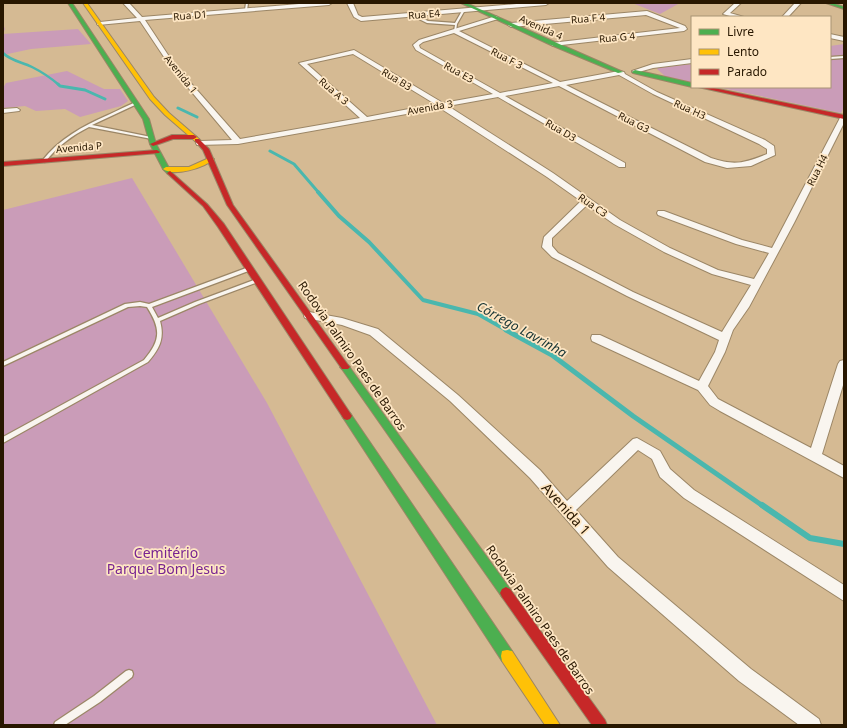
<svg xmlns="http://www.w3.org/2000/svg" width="847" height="728" viewBox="0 0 847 728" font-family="'Noto Sans',sans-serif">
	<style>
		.green { fill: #ca9cb8 }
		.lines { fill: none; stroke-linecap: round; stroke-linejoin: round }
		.stream-far4 { stroke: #4ab7ae; stroke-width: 2.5 }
		.stream-far3 { stroke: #4ab7ae; stroke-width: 3 }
		.stream-far2 { stroke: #4ab7ae; stroke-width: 4 }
		.stream-far1 { stroke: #4ab7ae; stroke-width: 5 }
		.stream { stroke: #4ab7ae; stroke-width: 6 }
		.lane-casing { stroke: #9b8666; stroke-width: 2.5 }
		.street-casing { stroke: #9b8666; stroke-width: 2 }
		.fast-casing { stroke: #9b8666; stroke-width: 2 }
		.slow-casing { stroke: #9b8666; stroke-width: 2 }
		.jam-casing { stroke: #9b8666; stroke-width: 2 }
		.lane { fill: #f9f5ef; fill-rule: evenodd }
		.street { fill: #f9f5ef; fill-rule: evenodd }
		.fast { fill: #4caf50; fill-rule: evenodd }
		.slow { fill: #ffc107; fill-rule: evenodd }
		.jam { fill: #c62828; fill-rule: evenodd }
		.labels { text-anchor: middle; stroke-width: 3.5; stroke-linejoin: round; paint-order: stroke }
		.far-street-label { font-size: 10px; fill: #281700; stroke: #fee6c3 }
		.street-label { font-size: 12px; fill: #281700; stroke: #fee6c3 }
		.water-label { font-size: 13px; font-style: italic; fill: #173535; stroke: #fee6c3 }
		.near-street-label { font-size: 14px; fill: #281700; stroke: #fee6c3 }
		.near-park-label { font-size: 14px; fill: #782492; stroke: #fee6c3 }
	</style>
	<rect width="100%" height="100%" fill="#d5ba93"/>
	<!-- green -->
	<path class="green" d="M632,3H680L660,14Z
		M3,24L5,29L3,34L78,29L91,44L31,49L3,55Z
		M844,44V107L841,113L717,87H830V46Z
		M692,64V82L665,76L657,69L658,68Z
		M67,71L104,89H120L128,101L121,106L80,117L65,109L36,111L25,106L3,108V88L6,83Z
		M132,178L267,403L437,725H3V210Z"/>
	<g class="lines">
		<!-- stream-far4 -->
		<path class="stream-far4" d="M3,53C11,61 22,62 32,67C42,72 51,78 59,85"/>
		<!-- stream-far3 -->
		<path class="stream-far3" d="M58,84L60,86L85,90L105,99
			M178,108L197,117
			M270,151L294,164L319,193"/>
		<!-- stream-far2 -->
		<path class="stream-far2" d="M318,192L339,216L369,242L423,300L478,314L508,331"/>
		<!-- stream-far1 -->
		<path class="stream-far1" d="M506,330L552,355L633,416L763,506"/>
		<!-- stream -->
		<path class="stream" d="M762,505L810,538L844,544"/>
		<!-- lane casing -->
		<g class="lane-casing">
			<path id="lane" d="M246,3H248L247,10L246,11L245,10Z
				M463,9L465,10L457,24L456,31L455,32L454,31L455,25L427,23L411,15L413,14L428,21L455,23Z
				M844,56V58L830,59V57Z
				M136,102L138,103L137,104L92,125L151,137L153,138L152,139L89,127C71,136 58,146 45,162L42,161C59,139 83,126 108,115C117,111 126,106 136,102Z
				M249,267L251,268V270L152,307L158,318L195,302L254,280L256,279L258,281V282L199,304L160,321C165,339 159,349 148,362L3,443V437L144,360C161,340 161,329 147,307L140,306L128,307L3,366V362L125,304L140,302L149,304Z
				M129,670L132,671L133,674L132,677L100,702L65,725H54L55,722L94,696L126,671Z"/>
		</g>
		<!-- street casing -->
		<g class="street-casing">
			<path id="street" d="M123,3H129L142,17L311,3H332L329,5L145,20L174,64L240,139L360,118L299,63L354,50L443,103L493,94L416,50L413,45L419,40L496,16L499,18L498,19L459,31L560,82L619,71L624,72L625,74L657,92L765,140L774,146L775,155L751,166L727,168L705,162L559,86L505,96L625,163V167H619L498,97L448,106L553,173L620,220L670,248L718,270L754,279L769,253L736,244L658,215L657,213L658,211H664L742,240L772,248L841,116L844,114V123L794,223L749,307L733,330L725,352L708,386L718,399L811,448L838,364L840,361L844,360V382L822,454L844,466V478L720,411L710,405L698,390L592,341L591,338L592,335H600L699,381L715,352L719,340L627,296L552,257L542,247L544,237L581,201L547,177L440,108L238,144L197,145L196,143L200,141L232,140L170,66L140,21L98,25L97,24L100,22L137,18ZM454,33L553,83L500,93L420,48L419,45L423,42ZM353,54L435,104L367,117L307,64ZM619,75L653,94L759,144L767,149V154C744,163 735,166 711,158L566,85ZM587,205L614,224L664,252L712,274L751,285L722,332L633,292L558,253L552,246V238Z
				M347,3H353L358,15L362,17L528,3H549L546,5L361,21L354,17Z
				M735,3H741L730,13L744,17H733L723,14Z
				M795,3H801L788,17H782Z
				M647,11L685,26L687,29L684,31L553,46L550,44L551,43L680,28L646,15L511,27L508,25L511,23Z
				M830,34L844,37V41L830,38Z
				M692,59V63L653,68L635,73L632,71L653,64Z
				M17,108L20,110L19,111L3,113V109Z
				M309,312L342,318L378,329L458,395L540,470L567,501L633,439L637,438L660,451L670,469L694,490L844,585V601L684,498L660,477L652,459L638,450L576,510L618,557L751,669L819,719L821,725H799L739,681L608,567L530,478L450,401L370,335L342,325L305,318L304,316L305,314Z"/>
		</g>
		<!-- fast casing -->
		<g class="fast-casing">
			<path id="fast" d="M68,3H72L149,119L156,144L169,168L173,173L172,174H168L163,169L150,144L143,119Z
				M461,3H466L623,72L618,73L551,45Z
				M826,3H832L844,7V9Z
				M635,70L692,83V87L633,73L632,72Z
				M345,364L348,365L510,589L512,593L510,597L506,599L502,597L342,369L340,367Z
				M347,412L350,413L512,651L513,656L512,661L507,662L502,661L344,419L342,416L344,413Z"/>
		</g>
		<!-- slow casing -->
		<g class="slow-casing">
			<path id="slow" d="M83,3H87L154,97L169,113L199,139V141H195L165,115L150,99Z
				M209,158L214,159C204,168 174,177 163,169L166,167H189Z
				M507,650L512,651L560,725H545L502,661L501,656L502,651Z"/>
		</g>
		<!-- jam casing -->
		<g class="jam-casing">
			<path id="jam" d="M698,87H709L844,115V119Z
				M172,135H194L197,137L194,139H173L153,146L150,144Z
				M195,139H199L209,149L233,205L348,365L350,367L348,369H342L227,205L203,150L195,141Z
				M157,150L160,152L159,153L3,166V162Z
				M170,171L207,204L224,224L352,416L350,419L347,420L344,419L218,227L203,206L168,174L167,173Z
				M506,587L510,589L605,720L607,725H592L502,597L500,593L502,589Z"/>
		</g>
		<!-- lane -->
		<use href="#lane" class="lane"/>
		<!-- street -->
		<use href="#street" class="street"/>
		<!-- fast -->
		<use href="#fast" class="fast"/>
		<!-- slow -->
		<use href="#slow" class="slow"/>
		<!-- jam -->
		<use href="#jam" class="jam"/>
	</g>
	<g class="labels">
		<!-- far-street labels -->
		<g class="far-street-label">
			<text transform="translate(424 14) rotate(-5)" y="4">Rua E4</text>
			<text transform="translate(190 15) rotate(-5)" y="4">Rua D1</text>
			<text transform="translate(588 18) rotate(-5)" y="4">Rua F 4</text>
			<text transform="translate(541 27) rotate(24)" y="4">Avenida 4</text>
			<text transform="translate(617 37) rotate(-6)" y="4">Rua G 4</text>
			<text transform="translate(507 58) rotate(27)" y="4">Rua F 3</text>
			<text transform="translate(459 72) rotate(29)" y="4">Rua E3</text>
			<text transform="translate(181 74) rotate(51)" y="4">Avenida 1</text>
			<text transform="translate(397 79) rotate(31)" y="4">Rua B3</text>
			<text transform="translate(334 91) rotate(41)" y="4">Rua A 3</text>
			<text transform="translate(430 107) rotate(-10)" y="4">Avenida 3</text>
			<text transform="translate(690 109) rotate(24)" y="4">Rua H3</text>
			<text transform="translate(634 122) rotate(27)" y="4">Rua G3</text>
			<text transform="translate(561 130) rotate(30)" y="4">Rua D3</text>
			<text transform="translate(79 147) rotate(-5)" y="4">Avenida P</text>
			<text transform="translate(817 170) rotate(-63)" y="4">Rua H4</text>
			<text transform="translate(593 205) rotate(35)" y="4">Rua C3</text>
		</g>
		<!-- street labels -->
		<g class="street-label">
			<text transform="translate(352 356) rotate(55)" y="4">Rodovia Palmiro Paes de Barros</text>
			<text transform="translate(540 620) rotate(55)" y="4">Rodovia Palmiro Paes de Barros</text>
		</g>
		<!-- water labels -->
		<g class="water-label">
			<text transform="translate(522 329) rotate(29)" y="5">Córrego Lavrinha</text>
		</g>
		<!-- near-street labels -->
		<g class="near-street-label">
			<text transform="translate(566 509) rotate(48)" y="5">Avenida 1</text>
		</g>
		<!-- near-park labels -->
		<g class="near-park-label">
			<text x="166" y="558">Cemitério<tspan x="166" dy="16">Parque Bom Jesus</tspan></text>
		</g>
	</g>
	<!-- border -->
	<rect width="847" height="728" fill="none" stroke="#281700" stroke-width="8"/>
	<!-- legend -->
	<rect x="691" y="16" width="140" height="72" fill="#fee6c3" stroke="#a89375"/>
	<rect x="699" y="29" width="20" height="6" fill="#4caf50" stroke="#a89375"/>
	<text x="727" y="36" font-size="12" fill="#281700">Livre</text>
	<rect x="699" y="49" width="20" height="6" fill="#ffc107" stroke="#a89375"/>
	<text x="727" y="56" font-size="12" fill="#281700">Lento</text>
	<rect x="699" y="69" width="20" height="6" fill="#c62828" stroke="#a89375"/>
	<text x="727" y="76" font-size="12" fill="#281700">Parado</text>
</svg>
